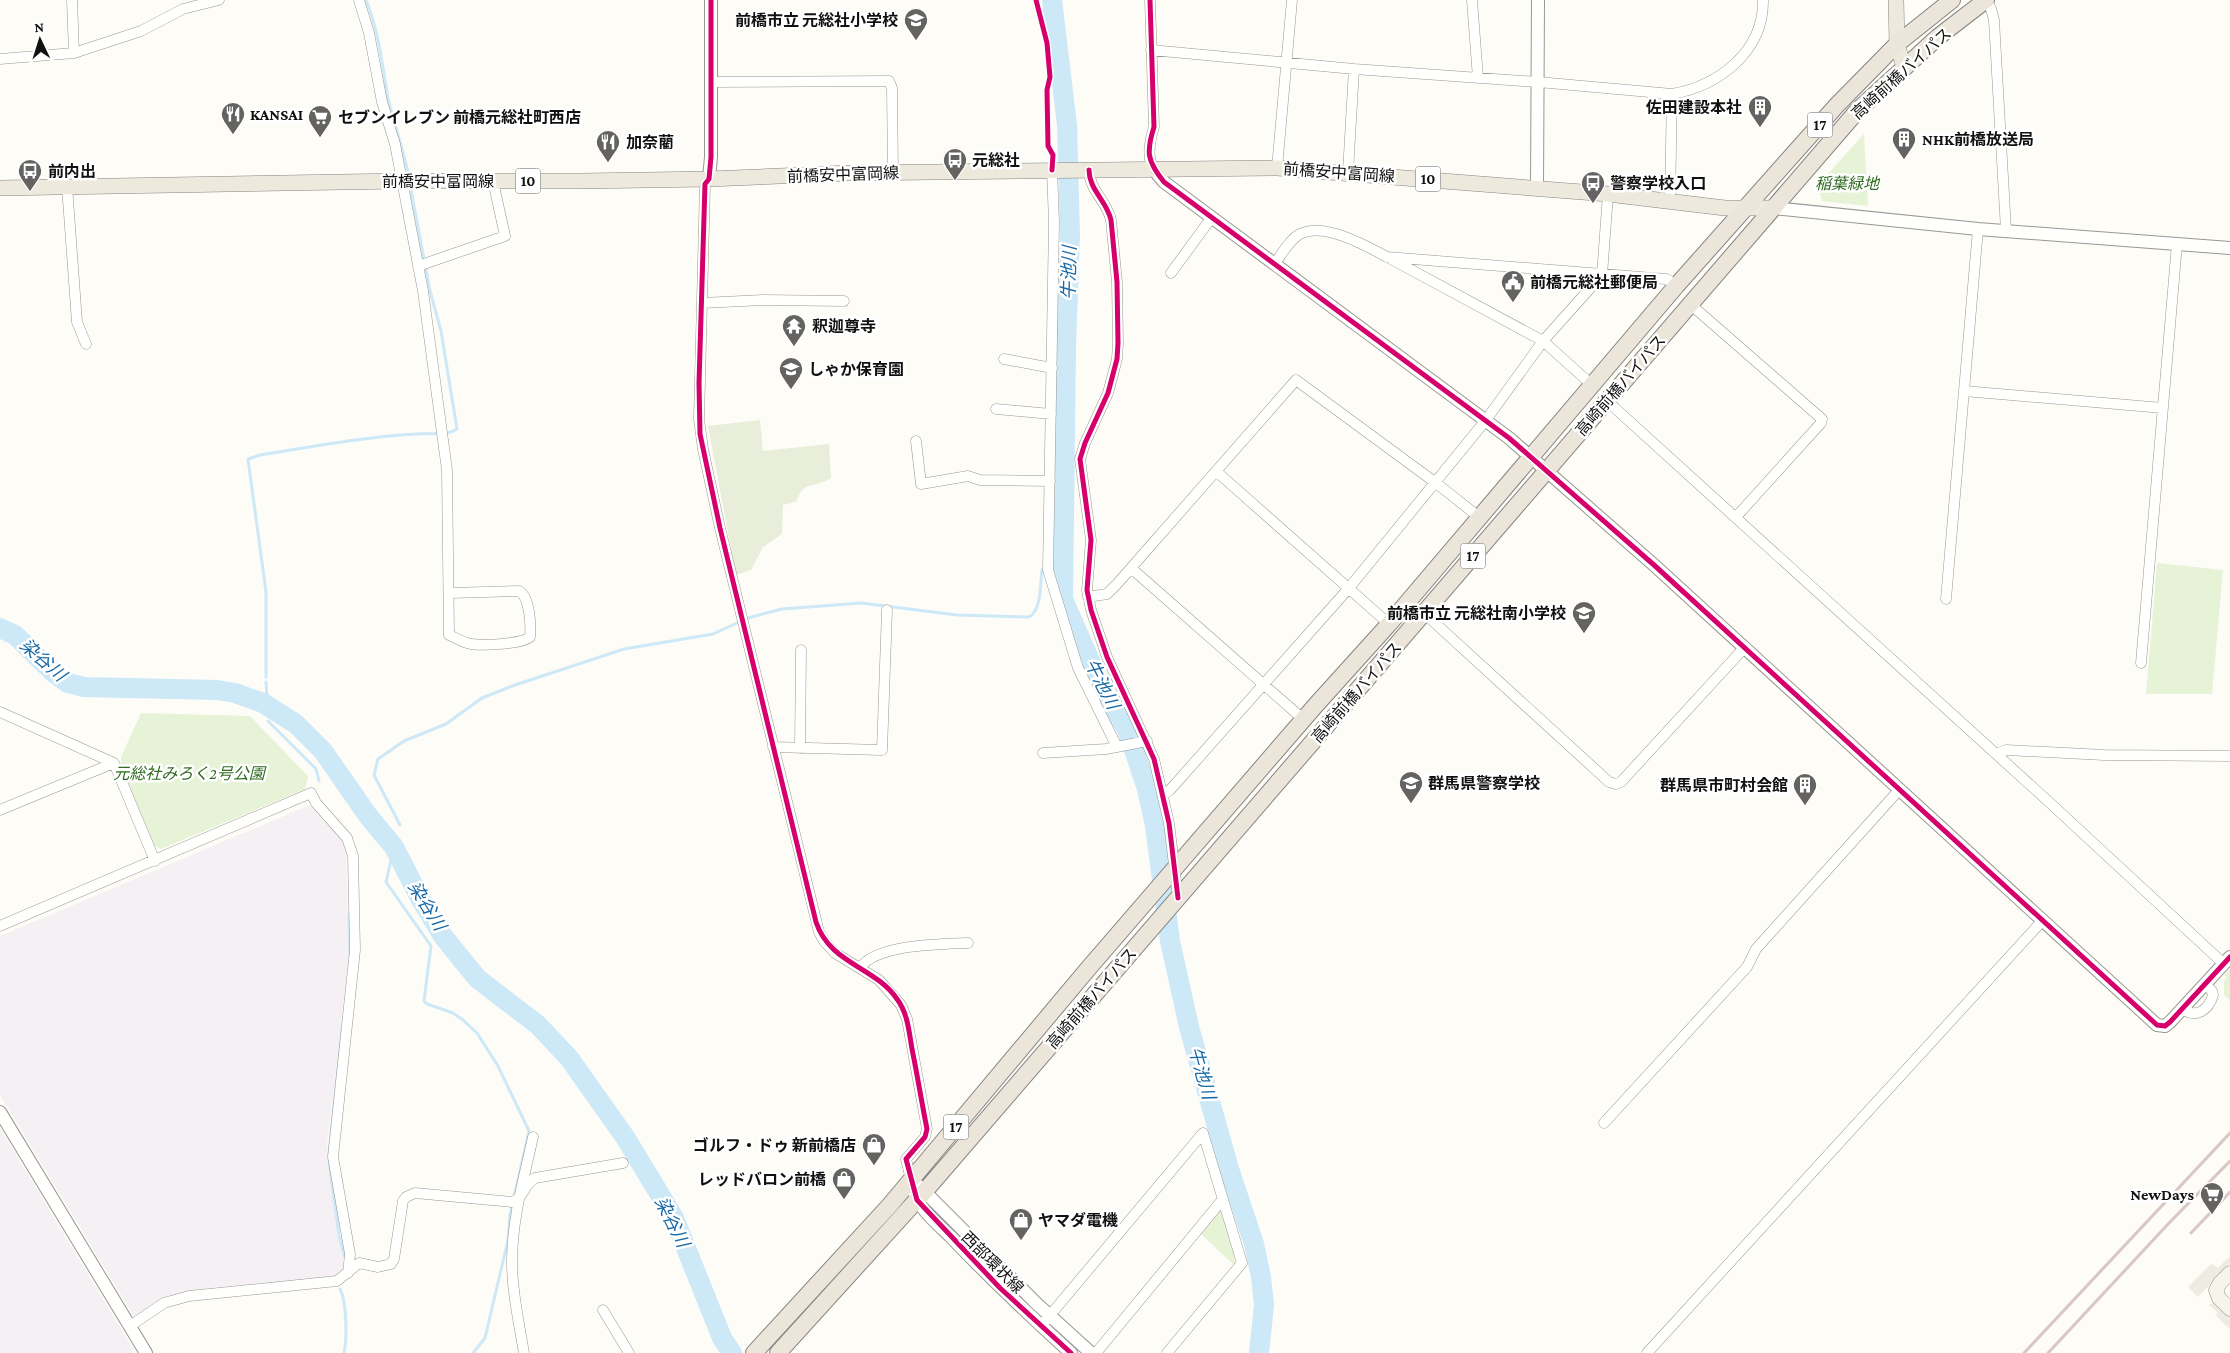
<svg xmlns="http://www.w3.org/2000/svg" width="2230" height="1353" viewBox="0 0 2230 1353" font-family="'Crimson Pro','Noto Sans JP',serif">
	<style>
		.industrial { fill: #f5f0f3 }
		.green { fill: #e7f3d7 }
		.cemetery { fill: #e9eedb }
		.plaza { fill: #edebe2 }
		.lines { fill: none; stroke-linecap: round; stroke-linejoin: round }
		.stream { stroke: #cde8f7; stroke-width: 3 }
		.river { stroke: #cde8f7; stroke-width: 20 }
		.minor-casing { stroke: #979795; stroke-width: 11 }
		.tertiary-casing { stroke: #979795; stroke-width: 14 }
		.secondary-casing { stroke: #8e8d8b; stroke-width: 15 }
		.primary-casing { stroke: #858482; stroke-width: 16 }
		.trunk-casing { stroke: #858482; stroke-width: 18 }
		.minor { stroke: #fffffe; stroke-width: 10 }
		.tertiary { stroke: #fffffe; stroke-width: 12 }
		.secondary { stroke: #f6f4eb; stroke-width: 14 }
		.primary { stroke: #ede9dc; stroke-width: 15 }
		.trunk { stroke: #ece5da; stroke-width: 16 }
		.rail { stroke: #d9c6c7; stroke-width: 3 }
		.cycleway-casing { stroke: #fff; stroke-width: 8 }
		.cycleway { stroke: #d6006c; stroke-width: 5 }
		.labels { text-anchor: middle; stroke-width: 5; stroke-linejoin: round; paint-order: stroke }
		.shield { fill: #fff; stroke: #585858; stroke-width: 1 }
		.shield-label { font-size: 15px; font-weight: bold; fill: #111 }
		.poi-label { font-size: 16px; font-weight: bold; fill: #111; stroke: #fff; text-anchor: start }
		.street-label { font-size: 16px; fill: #111; stroke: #fff }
		.park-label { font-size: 16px; font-style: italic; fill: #2f6b1f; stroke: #fff }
		.water-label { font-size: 18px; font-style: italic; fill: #1768a6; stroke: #fff }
	</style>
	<rect width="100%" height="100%" fill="#fdfcf7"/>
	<!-- industrial -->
	<path class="industrial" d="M310,805L323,821L338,833L346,849L349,955L327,1146L337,1235L343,1249V1271L334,1276L320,1278L199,1289L164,1297L135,1318L0,1095V936Z
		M0,1128L133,1349L132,1353H0Z"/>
	<!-- green -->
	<path class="green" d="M1864,134L1868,206L1822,201L1818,185Z
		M2157,563L2223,570L2212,694H2146Z
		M141,713L250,716L308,776L305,789L161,849L154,846L121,764V757Z
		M2230,969V1001L2224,995V981L2227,977L2224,976Z
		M1218,1207L1223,1208L1233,1245L1235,1266L1199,1232Z"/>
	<!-- cemetery -->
	<path class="cemetery" d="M760,420L763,451L829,444L831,478C815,488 802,481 797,501L783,505L782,534L763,547L751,570L736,575L708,426Z"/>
	<!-- plaza -->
	<path class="plaza" d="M2230,1256V1263L2198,1297L2188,1287L2211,1264L2218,1268Z
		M2213,1303L2217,1304L2230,1316V1329L2215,1315L2218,1313L2209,1305Z"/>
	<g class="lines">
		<!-- stream -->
		<path class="stream" d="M366,0C379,32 382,64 388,98C394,124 403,150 409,176
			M266,677V592L248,459L260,455C311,447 363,437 415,434C427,433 447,436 457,429L441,331L430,291L410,185
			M266,682L268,713
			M268,721L316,769L319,781
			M400,825L374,775L378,759L404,741L446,724L482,698L515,685L624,649L713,634L748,618L782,609L861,603L957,615L1029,617C1042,610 1040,583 1042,570
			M394,847L386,882L431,946L424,1001L427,1004L453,1013L463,1020L477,1033L498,1066L529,1131L510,1215L508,1240L485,1338L473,1353
			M349,914L350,955
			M329,1154L342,1029
			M329,1161L339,1236L345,1258
			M340,1289C347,1302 347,1339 344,1353"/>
		<!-- river -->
		<path class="river" d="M1052,0L1067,125L1070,234L1066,346L1063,599L1105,695L1127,729L1147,789L1155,826L1170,941L1189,1027L1229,1169L1254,1244L1261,1277L1264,1305L1259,1353
			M0,628L15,635L54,673L68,683L84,687L217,690L235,693L263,703L296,724L323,751L369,817L394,847L420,898L443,936L463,961L478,979L538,1025L569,1058L625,1137L674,1218L722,1338L732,1353"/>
		<!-- minor casing -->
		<g class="minor-casing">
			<path id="minor" d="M72,0L74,53
				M359,0L369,33L382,102L395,144L423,291L447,470L449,635C456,638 464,643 471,644C483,646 522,644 530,637C531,625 530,597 519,591L450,593
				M1150,0L1154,127C1150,140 1146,157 1154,170
				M1472,0L1478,78
				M1986,0L1991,9L1994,20L2006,230
				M1151,50L1354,69L1538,82L1672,94C1718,86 1764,52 1763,0
				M0,59L74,53L141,31L183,9L219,0
				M711,82L889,81L892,88L893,173
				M1277,168L1292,0
				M1052,170L1054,222L1048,570L1078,668L1117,747
				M1089,170C1089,190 1107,201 1111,220L1117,282L1118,343L1117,359L1108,393L1085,443L1080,459L1091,540L1087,590L1091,610L1107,657L1154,759L1169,823L1178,898
				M1348,172L1354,69
				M709,179L705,184L699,419L703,449L720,528L819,932L824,941L835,953L879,980L901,1005L907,1019L927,1129L925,1137L906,1159L911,1180
				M67,186L77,322L86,344
				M1670,200L1672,94
				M1391,259L1543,341L1592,385
				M1275,263C1282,254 1290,239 1300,234C1324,222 1365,245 1387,257L1666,279L1677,285
				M418,266L505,236L493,181
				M1171,273L1212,217
				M702,303L763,300L844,301
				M1690,304L1822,419L1821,423L1736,517
				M1004,359L1052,368
				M1964,391L2163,408
				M1606,400L2049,802L2224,964
				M996,409L1051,414
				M916,441L921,484L968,476L980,480L1050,481
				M1217,472L1389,624
				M1131,568L1303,719
				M1088,597L1107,594L1117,584L1296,380L1436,483L1479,517
				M1946,599L1978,229
				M1424,613L1609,782L1616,784L1621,782L1745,647
				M2141,663L2177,244
				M0,712L114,763L155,861
				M773,747L882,750L887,610
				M800,748L801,650
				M1043,753L1106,749L1147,741
				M1996,754L2006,750L2104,755L2230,756
				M1164,794L1170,790L1349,588L1486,420L1543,341L1602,275L1608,194
				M0,810L114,763
				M0,926L311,793L316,803L347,838L353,856L355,950L333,1157L350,1254L348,1273
				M860,968C876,944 942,944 968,943
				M2182,1009C2196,1019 2209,1010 2213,995L2212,991L2205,984
				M1604,1123L1747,967L1756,949L1900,789
				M603,1310L629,1353
				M130,1326L164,1303L189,1296L337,1281L359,1263L378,1267L391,1264L394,1259L403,1201L406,1197L415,1193L512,1202C524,1198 524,1184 535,1178L623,1163
				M1041,1326L1203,1133
				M524,1353C519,1323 512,1292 512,1262C512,1219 524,1178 533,1137
				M1096,1353L1223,1199
				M1167,1353L1242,1263L1203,1133
				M1647,1353L2043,920"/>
		</g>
		<!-- tertiary casing -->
		<g class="tertiary-casing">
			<path id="tertiary" d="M1154,170L1164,182L1509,438L1654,565L2157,1025L2165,1026L2170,1022L2230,957
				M709,179L711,157V0
				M1537,187L1538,0
				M1774,208L1978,229L2230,248
				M0,1112L146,1353
				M919,1186L1037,1304L1091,1353
				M914,1192C919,1209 938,1224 950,1236C989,1277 1029,1315 1071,1353"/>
		</g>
		<!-- secondary casing -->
		<g class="secondary-casing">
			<path id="secondary" d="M2230,1273L2220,1283L2216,1290L2219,1298L2230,1309"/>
		</g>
		<!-- primary casing -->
		<g class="primary-casing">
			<path id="primary" d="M1896,0L1897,44L1904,67
				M0,188L401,181H582L709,179L849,173L1277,168L1608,194L1725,208H1774"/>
		</g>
		<!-- trunk casing -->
		<g class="trunk-casing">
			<path id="trunk" d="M754,1353L890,1205L1087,970L1315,706L1389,624L1677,285L1837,105L1897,44L1952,0
				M778,1353L925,1191L1858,110L1938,37L1986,0"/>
		</g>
		<!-- minor -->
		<use href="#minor" class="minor"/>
		<!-- tertiary -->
		<use href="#tertiary" class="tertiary"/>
		<!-- secondary -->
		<use href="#secondary" class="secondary"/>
		<!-- primary -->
		<use href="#primary" class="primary"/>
		<!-- trunk -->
		<use href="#trunk" class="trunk"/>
		<!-- rail -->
		<path class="rail" d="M2191,1233L2230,1192
			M2024,1353L2230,1133
			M2048,1353L2170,1222L2230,1161"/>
		<!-- cycleway casing -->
		<g class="cycleway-casing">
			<path id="cycleway" d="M711,0V157L709,179L705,184L699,383L700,434L720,528L816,922C830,964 874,966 897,999C909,1015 909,1035 913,1054C918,1079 922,1104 927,1129L925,1137L906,1159L917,1200L1000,1288L1071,1353
				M1036,0L1047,43L1050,77L1047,90L1048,146L1053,155L1052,170
				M1150,0L1154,127C1146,152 1147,161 1164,182L1509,438L1654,565L2157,1025L2165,1026L2170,1022L2230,957
				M1089,170C1089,190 1107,201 1111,220L1117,282L1118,343L1117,359L1108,393L1085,443L1080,459L1091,540L1087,590L1091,610L1107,657L1154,759L1169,823L1178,898"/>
		</g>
		<!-- cycleway -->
		<use href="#cycleway" class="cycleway"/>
	</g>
	<!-- icons -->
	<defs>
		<g id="school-pin" transform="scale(1.25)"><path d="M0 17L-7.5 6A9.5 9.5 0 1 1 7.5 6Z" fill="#646362" stroke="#fff"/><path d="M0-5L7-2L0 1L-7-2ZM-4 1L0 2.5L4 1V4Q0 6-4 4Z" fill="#fff"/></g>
		<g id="building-pin" transform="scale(1.25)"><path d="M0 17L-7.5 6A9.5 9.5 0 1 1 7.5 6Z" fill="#646362" stroke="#fff"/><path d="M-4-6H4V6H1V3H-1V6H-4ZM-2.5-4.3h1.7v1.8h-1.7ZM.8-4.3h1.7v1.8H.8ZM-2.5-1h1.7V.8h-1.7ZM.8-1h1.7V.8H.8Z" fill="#fff"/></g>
		<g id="restaurant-pin" transform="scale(1.25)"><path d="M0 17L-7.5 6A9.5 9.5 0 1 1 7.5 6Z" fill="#646362" stroke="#fff"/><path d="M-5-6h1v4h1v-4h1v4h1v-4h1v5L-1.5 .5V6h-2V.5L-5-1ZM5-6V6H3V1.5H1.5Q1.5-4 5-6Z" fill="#fff"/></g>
		<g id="supermarket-pin" transform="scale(1.25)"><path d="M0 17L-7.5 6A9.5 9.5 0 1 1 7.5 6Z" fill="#646362" stroke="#fff"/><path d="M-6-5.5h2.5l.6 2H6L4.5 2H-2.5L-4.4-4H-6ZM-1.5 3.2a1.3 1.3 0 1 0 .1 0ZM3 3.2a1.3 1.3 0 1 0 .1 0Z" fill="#fff"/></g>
		<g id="bus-pin" transform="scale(1.25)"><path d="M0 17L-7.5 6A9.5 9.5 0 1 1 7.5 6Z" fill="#646362" stroke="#fff"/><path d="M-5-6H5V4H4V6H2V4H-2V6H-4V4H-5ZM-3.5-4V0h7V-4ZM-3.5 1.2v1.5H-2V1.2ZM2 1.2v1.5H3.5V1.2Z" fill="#fff"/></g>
		<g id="civic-pin" transform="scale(1.25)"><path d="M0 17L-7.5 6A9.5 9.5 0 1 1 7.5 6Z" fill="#646362" stroke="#fff"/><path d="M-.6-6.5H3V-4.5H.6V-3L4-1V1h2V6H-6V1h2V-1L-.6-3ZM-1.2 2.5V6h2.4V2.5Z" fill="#fff"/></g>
		<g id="temple-pin" transform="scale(1.25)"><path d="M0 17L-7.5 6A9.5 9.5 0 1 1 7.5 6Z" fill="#646362" stroke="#fff"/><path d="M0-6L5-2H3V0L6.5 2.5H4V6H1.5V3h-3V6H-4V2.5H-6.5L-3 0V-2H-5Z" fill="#fff"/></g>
		<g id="shop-pin" transform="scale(1.25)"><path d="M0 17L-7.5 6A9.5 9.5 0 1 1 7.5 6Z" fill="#646362" stroke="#fff"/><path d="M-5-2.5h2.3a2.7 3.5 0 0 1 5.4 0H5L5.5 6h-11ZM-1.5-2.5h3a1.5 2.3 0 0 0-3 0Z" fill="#fff"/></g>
	</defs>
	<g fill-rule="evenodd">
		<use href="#school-pin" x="916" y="20"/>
		<use href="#building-pin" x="1760" y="107"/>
		<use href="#restaurant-pin" x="233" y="114"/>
		<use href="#supermarket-pin" x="320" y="117"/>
		<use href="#building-pin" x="1904" y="139"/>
		<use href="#restaurant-pin" x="608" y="142"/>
		<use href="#bus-pin" x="955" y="160"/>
		<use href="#bus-pin" x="30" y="171"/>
		<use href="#bus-pin" x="1593" y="183"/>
		<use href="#civic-pin" x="1513" y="282"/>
		<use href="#temple-pin" x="794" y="326"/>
		<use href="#school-pin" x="791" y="369"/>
		<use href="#school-pin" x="1584" y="613"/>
		<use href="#school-pin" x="1411" y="783"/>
		<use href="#building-pin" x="1805" y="785"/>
		<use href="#shop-pin" x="874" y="1145"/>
		<use href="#shop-pin" x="844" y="1179"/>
		<use href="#supermarket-pin" x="2212" y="1194"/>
		<use href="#shop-pin" x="1021" y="1220"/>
	</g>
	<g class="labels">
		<!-- shield labels -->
		<g class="shield">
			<rect x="1807.5" y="112.5" width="25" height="25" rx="4"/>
			<rect x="1415.5" y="166.5" width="25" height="25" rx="4"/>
			<rect x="515.5" y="168.5" width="25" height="25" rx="4"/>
			<rect x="1460.5" y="543.5" width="25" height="25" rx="4"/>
			<rect x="943.5" y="1114.5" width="25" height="25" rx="4"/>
		</g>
		<g class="shield-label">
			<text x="1820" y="130">17</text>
			<text x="1428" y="184">10</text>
			<text x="528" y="186">10</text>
			<text x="1473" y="561">17</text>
			<text x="956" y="1132">17</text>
		</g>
		<!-- poi labels -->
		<g class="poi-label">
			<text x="898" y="26" text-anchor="end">前橋市立 元総社小学校</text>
			<text x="1742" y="113" text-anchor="end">佐田建設本社</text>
			<text x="250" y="120">KANSAI</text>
			<text x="338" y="123">セブンイレブン 前橋元総社町西店</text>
			<text x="1922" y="145">NHK前橋放送局</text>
			<text x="626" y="148">加奈藺</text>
			<text x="972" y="166">元総社</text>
			<text x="48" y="177">前内出</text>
			<text x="1610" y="189">警察学校入口</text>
			<text x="1530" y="288">前橋元総社郵便局</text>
			<text x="812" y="332">釈迦尊寺</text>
			<text x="808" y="375">しゃか保育園</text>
			<text x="1566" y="619" text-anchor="end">前橋市立 元総社南小学校</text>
			<text x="1428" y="789">群馬県警察学校</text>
			<text x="1788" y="791" text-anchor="end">群馬県市町村会館</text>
			<text x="856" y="1151" text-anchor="end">ゴルフ・ドゥ 新前橋店</text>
			<text x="826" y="1185" text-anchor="end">レッドバロン前橋</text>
			<text x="2194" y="1200" text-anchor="end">NewDays</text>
			<text x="1038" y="1226">ヤマダ電機</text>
		</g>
		<!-- street labels -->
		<g class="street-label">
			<text transform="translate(1901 73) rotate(-42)" y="6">高崎前橋バイパス</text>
			<text transform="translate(1339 172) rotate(4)" y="6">前橋安中富岡線</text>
			<text transform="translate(843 174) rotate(-2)" y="6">前橋安中富岡線</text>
			<text x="438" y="187">前橋安中富岡線</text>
			<text transform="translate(1620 385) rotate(-49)" y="6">高崎前橋バイパス</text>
			<text transform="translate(1356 692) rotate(-49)" y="6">高崎前橋バイパス</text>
			<text transform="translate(1091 998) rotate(-49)" y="6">高崎前橋バイパス</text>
			<text transform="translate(993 1262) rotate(45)" y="6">西部環状線</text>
		</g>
		<!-- park labels -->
		<g class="park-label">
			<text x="1847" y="189">稲葉緑地</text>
			<text x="189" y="779">元総社みろく2号公園</text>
		</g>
		<!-- water labels -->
		<g class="water-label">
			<text transform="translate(1069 273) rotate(-89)" y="6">牛池川</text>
			<text transform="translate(43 660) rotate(41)" y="6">染谷川</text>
			<text transform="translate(1102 684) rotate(63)" y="6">牛池川</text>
			<text transform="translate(427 906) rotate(58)" y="6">染谷川</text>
			<text transform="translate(1202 1073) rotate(74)" y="6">牛池川</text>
			<text transform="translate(672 1222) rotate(63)" y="6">染谷川</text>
		</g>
	</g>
	<!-- north arrow -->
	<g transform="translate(40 40) rotate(356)" stroke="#ffffff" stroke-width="4" paint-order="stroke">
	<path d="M0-4L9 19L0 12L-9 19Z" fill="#111111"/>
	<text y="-8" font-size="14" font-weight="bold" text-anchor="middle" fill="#111111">N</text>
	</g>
</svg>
